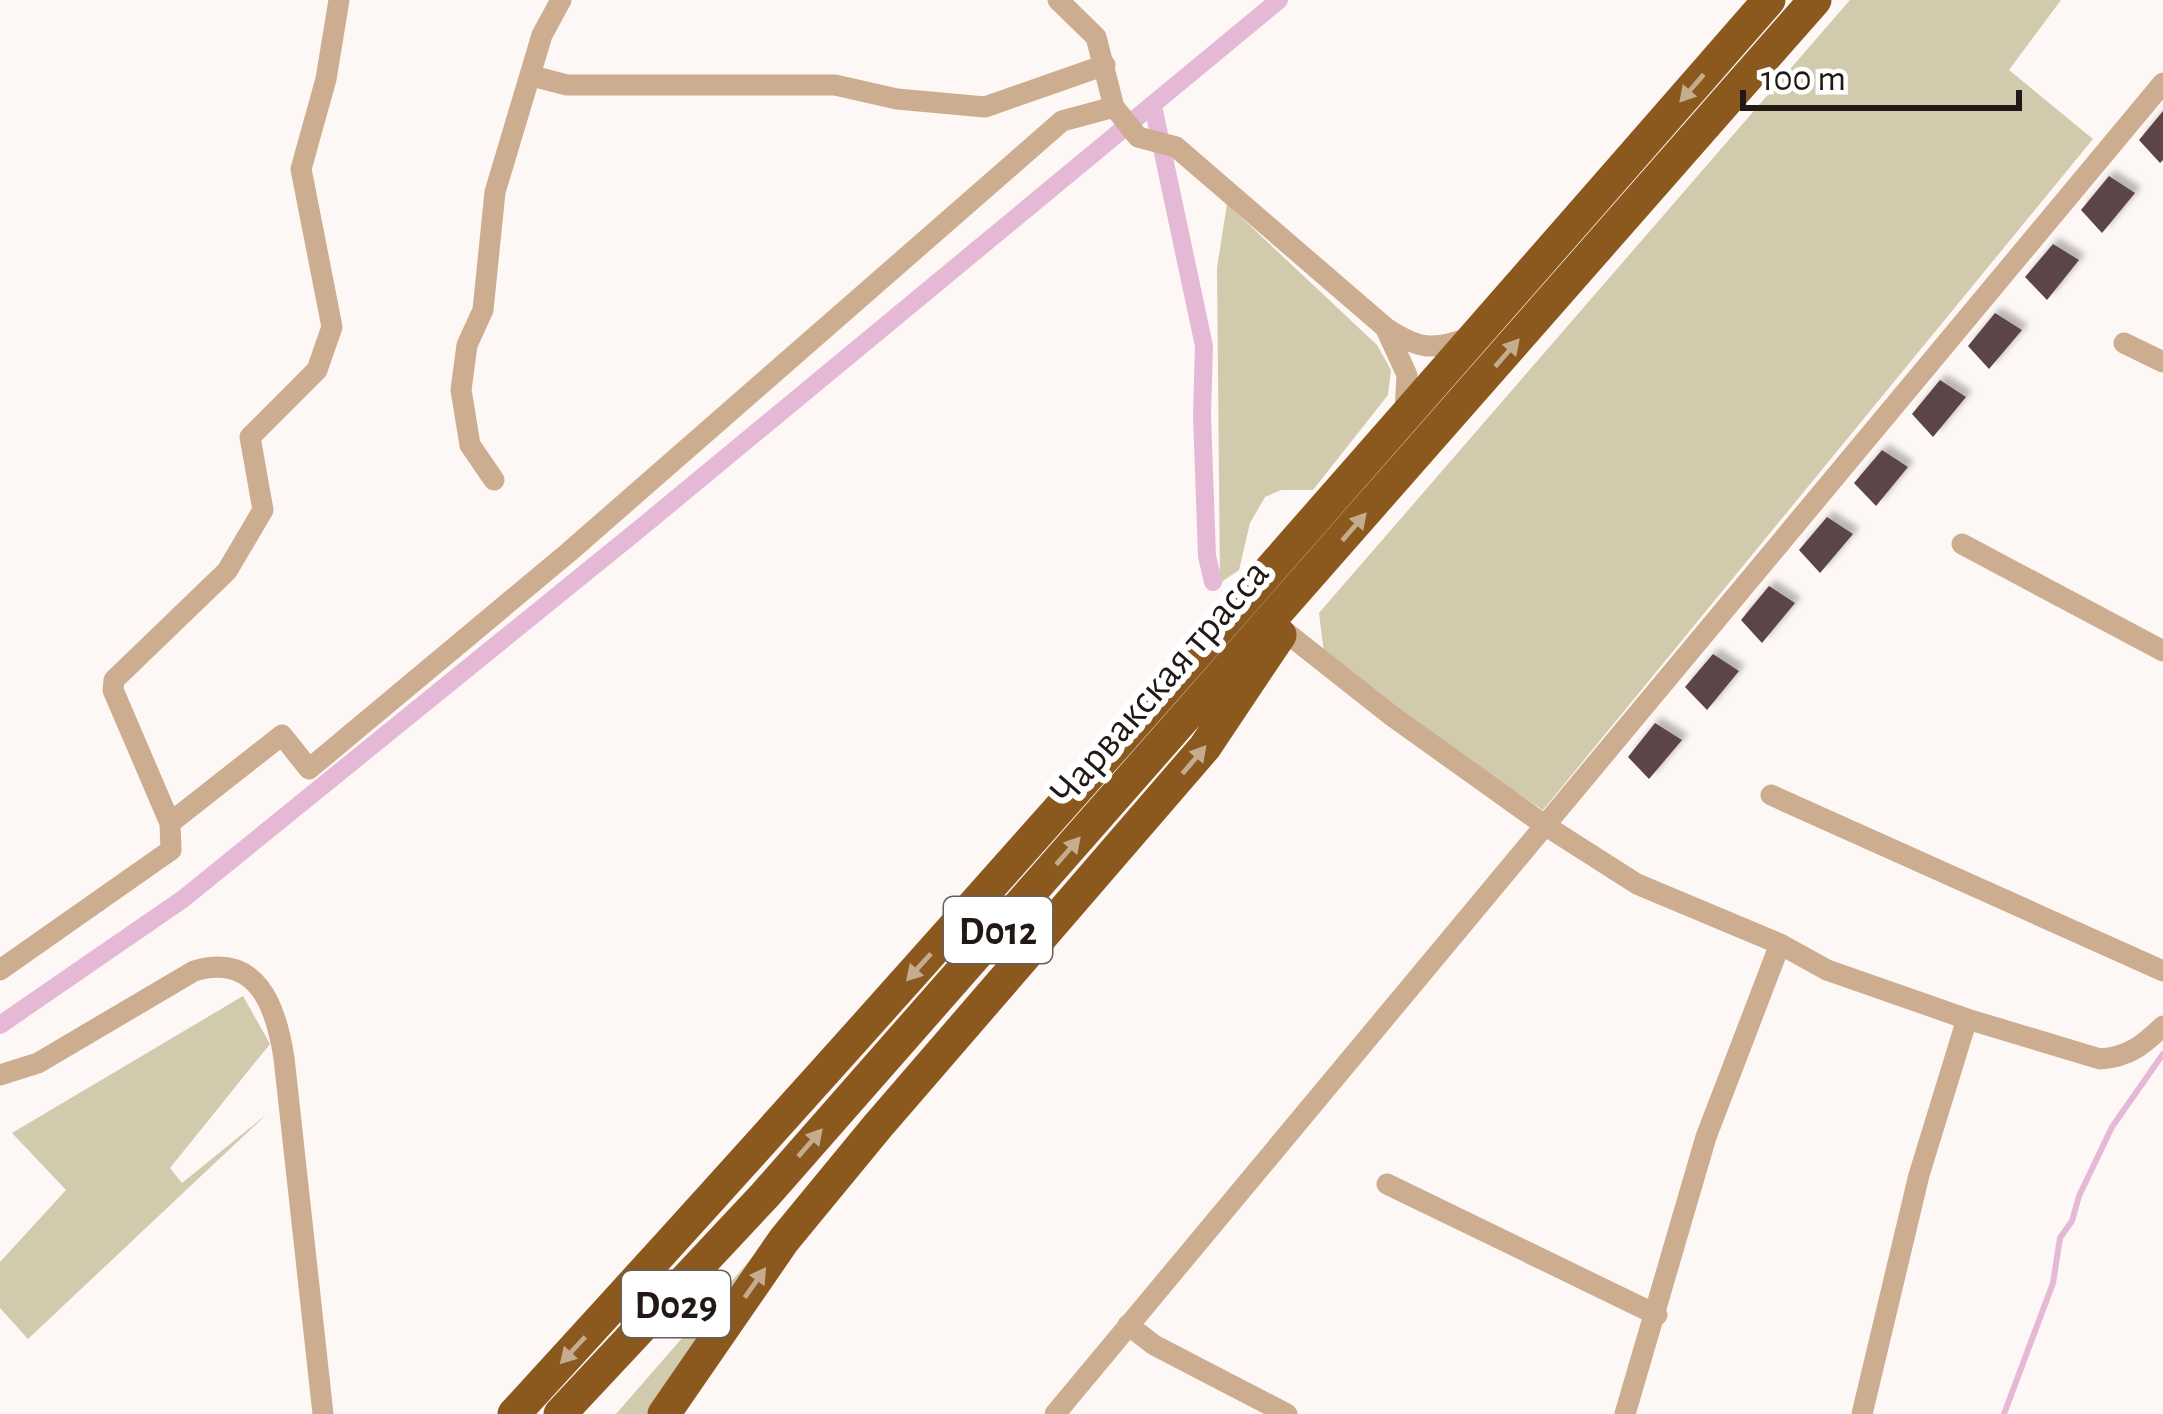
<svg xmlns="http://www.w3.org/2000/svg" width="2163" height="1414" viewBox="0 0 2163 1414" font-family="'Alegreya Sans',sans-serif">
	<style>
		.green { fill: #d1caad }
		.lines { fill: none; stroke-linecap: round; stroke-linejoin: round }
		.stream { stroke: #e5b9d6; stroke-width: 6 }
		.canal { stroke: #e5b9d6; stroke-width: 18 }
		.building { fill: #5b4447; filter: url(#shadow) }
		.minor { stroke: #ccad8f; stroke-width: 21 }
		.highway { stroke: #8b591d; stroke-width: 33 }
		.oneway { fill: #c5ac8e }
		.labels { text-anchor: middle; stroke-width: 12; stroke-linejoin: round; paint-order: stroke }
		.shield { fill: #fff; stroke: #645e5c; stroke-width: 3 }
		.shield-label { font-size: 39px; font-weight: bold; fill: #221916 }
		.street-label { font-size: 42px; fill: #221916; stroke: #fff }
	</style>
	<defs>
		<filter id="shadow"><feDropShadow dx="6" dy="-6" stdDeviation="3" flood-color="#0004"/></filter>
	</defs>
	<rect width="100%" height="100%" fill="#fdf7f5"/>
	<!-- green -->
	<path class="green" d="M1850,0H2061L2009,70L2093,139L1543,810L1413,725L1324,653L1319,613Z
		M1227,204L1377,345L1391,370L1388,395L1313,490H1281L1265,497L1250,523L1239,570L1220,583L1217,268Z
		M243,996L270,1044L170,1168L182,1183L267,1114L28,1339L0,1308V1262L66,1190L12,1133Z
		M764,1244L654,1414H616Z"/>
	<g class="lines">
		<!-- stream -->
		<path class="stream" d="M2004,1414L2053,1283L2060,1238L2072,1221L2079,1196L2112,1127L2163,1054"/>
		<!-- canal -->
		<path class="canal" d="M1153,106L1204,346L1202,415L1207,556L1213,582
			M0,1025L183,899L643,526L1279,0"/>
	</g>
	<!-- building -->
	<path class="building" d="M2163,111V160L2160,163L2139,140Z
		M2109,176L2135,193L2102,233L2081,210Z
		M2053,244L2079,260L2047,300L2025,277Z
		M1995,313L2022,330L1989,369L1968,346Z
		M1940,380L1966,397L1933,437L1912,414Z
		M1882,450L1908,467L1876,506L1854,483Z
		M1827,517L1853,534L1820,573L1799,550Z
		M1769,586L1795,603L1762,643L1741,620Z
		M1713,654L1739,671L1707,710L1685,687Z
		M1655,723L1682,740L1649,779L1628,757Z"/>
	<g class="lines">
		<!-- minor -->
		<path class="minor" d="M1058,0L1096,37L1114,107L1138,137L1176,147L1386,328C1418,349 1432,351 1469,338
			M532,76L567,85H835L897,99L985,107L1105,65
			M1386,329L1407,375L1405,412
			M2124,343L2163,362
			M494,480L470,445L461,390L467,345L483,310L495,192L542,35L561,0
			M1962,544L2163,651
			M1283,630L1392,716L1543,824L1637,884L1780,944L1827,970L1967,1019L2100,1059C2129,1057 2143,1045 2163,1026
			M1771,795L2163,971
			M170,823L282,735L309,769L569,552L1062,121L1114,107
			M0,970L171,850L170,823L113,690L114,680L227,571L263,510L250,437L317,370L332,327L301,169L326,79L339,0
			M0,1075L38,1063L194,971C257,952 276,1006 284,1058L323,1414
			M1387,1184L1657,1315
			M1128,1325L1154,1345L1287,1414
			M1055,1414L2163,83
			M1625,1414L1706,1137L1780,944
			M1862,1414L1919,1175L1967,1019"/>
		<!-- highway -->
		<path class="highway" d="M514,1414C940,950 1354,475 1769,0
			M560,1414L765,1195L1815,0
			M664,1414L784,1240L877,1127L1205,747L1280,635"/>
	</g>
	<!-- one-way arrows -->
	<defs><path id="oneway-solid" d="M-6-.8H1V-3.2L6.5 0L1 3.2V.8H-6Z" transform="scale(3)"/></defs>
	<g class="oneway">
		<use href="#oneway-solid" transform="translate(1692 88) rotate(131)"/>
		<use href="#oneway-solid" transform="translate(1507 353) rotate(-49)"/>
		<use href="#oneway-solid" transform="translate(1354 527) rotate(-49)"/>
		<use href="#oneway-solid" transform="translate(1194 760) rotate(-50)"/>
		<use href="#oneway-solid" transform="translate(1068 851) rotate(-49)"/>
		<use href="#oneway-solid" transform="translate(919 967) rotate(132)"/>
		<use href="#oneway-solid" transform="translate(810 1143) rotate(-49)"/>
		<use href="#oneway-solid" transform="translate(755 1283) rotate(-55)"/>
		<use href="#oneway-solid" transform="translate(573 1350) rotate(133)"/>
	</g>
	<g class="labels">
		<!-- shield labels -->
		<g class="shield">
			<rect x="944" y="897" width="108" height="66" rx="9"/>
			<rect x="622" y="1271" width="108" height="66" rx="9"/>
		</g>
		<g class="shield-label">
			<text x="998" y="944">D012</text>
			<text x="676" y="1318">D029</text>
		</g>
		<!-- street labels -->
		<g class="street-label">
			<text transform="translate(1158 681) rotate(-49)" y="15">Чарвакская трасса</text>
		</g>
	</g>
	<!-- scale -->
	<path d="M1743 90v18h276v-18" fill="none" stroke="#221916" stroke-width="6"/>
	<text x="1761" y="90" font-size="36" fill="#221916" stroke="#ffffff" stroke-width="9" paint-order="stroke">100 m</text>
</svg>
